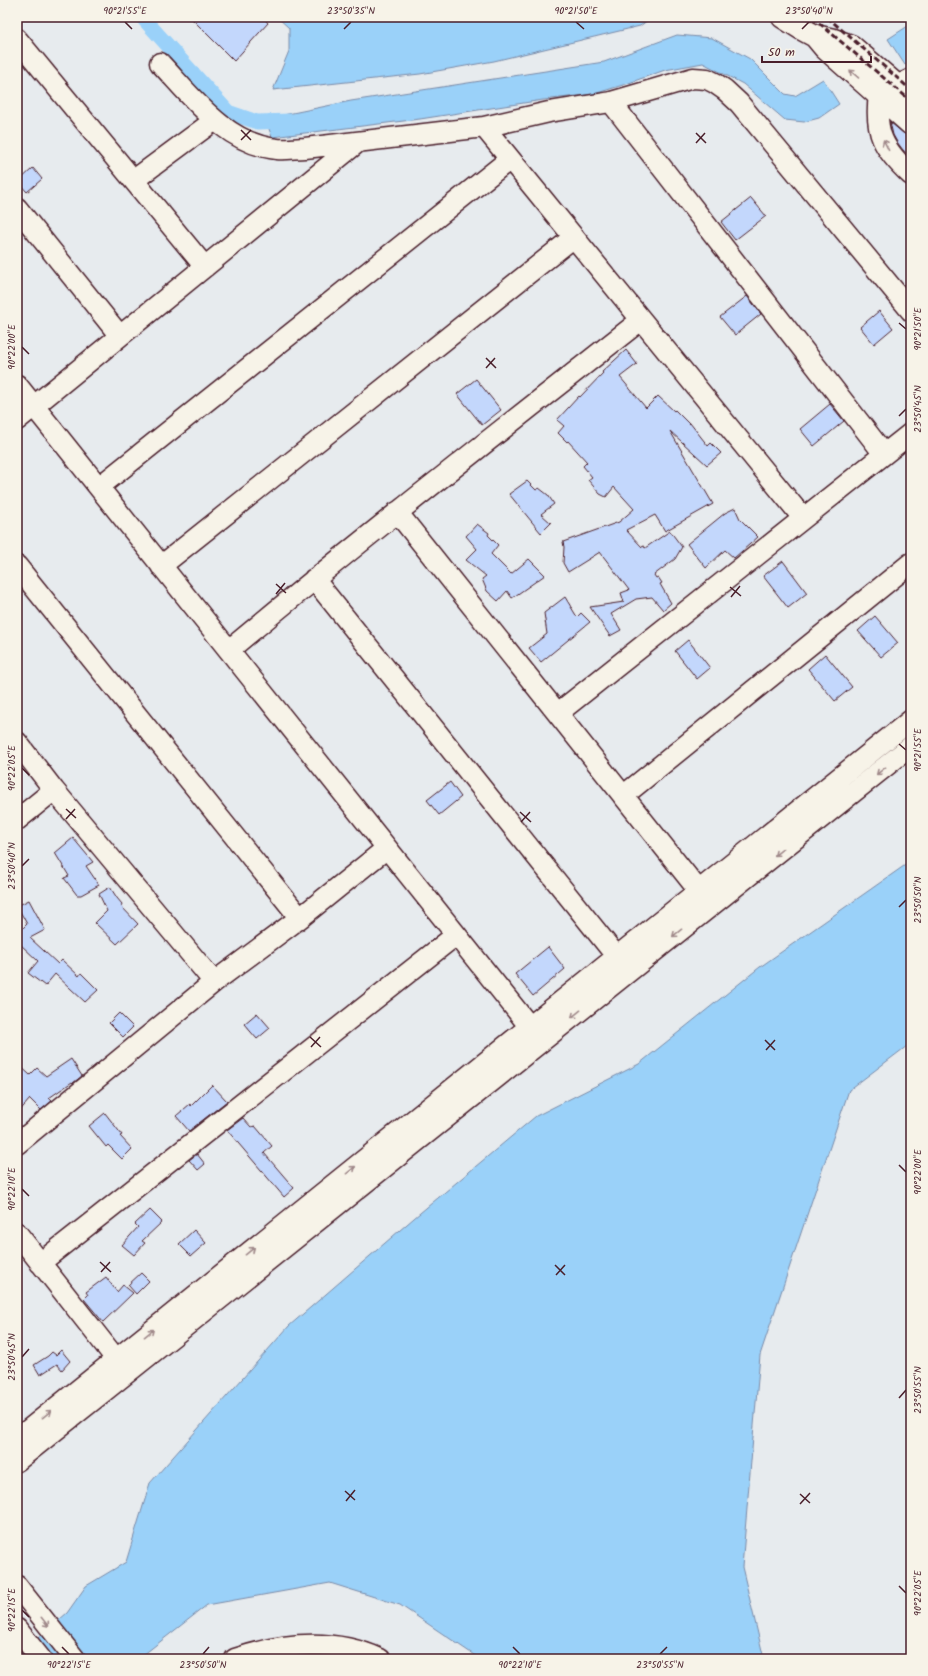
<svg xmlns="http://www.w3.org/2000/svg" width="928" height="1676" viewBox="0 0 928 1676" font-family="Kalam,sans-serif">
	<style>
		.water { fill: #9ad1f9; stroke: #7a8aa7 }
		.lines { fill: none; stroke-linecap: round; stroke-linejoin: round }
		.canal { stroke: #9ad1f9; stroke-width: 15 }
		.building { fill: #c3d7fc; stroke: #4a1f2b }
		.minor-casing { stroke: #4a1f2b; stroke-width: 23 }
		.major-casing { stroke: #4a1f2b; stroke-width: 25 }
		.minor { stroke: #f7f3e8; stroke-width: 20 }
		.major { stroke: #f7f3e8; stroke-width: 22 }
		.rail { stroke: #4a1f2b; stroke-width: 3; stroke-dasharray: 6 3; stroke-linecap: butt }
		.oneway { stroke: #a0898a }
		.ticks { fill: none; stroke: #4a1f2b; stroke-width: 1.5 }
		.neatline { fill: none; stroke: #4a1f2b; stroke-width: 1.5 }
		.ticks-label { font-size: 10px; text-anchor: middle; fill: #4a1f2b }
	</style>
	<rect width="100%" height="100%" fill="#e7ebee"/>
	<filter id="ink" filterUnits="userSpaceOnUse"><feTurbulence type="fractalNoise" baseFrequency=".025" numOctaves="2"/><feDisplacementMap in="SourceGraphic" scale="8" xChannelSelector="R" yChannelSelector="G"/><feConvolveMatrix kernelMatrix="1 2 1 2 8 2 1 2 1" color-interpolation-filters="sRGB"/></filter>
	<g filter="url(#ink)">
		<!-- water -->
		<path class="water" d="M277,17H652L640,26L494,61L420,74L273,90L289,51V28Z
			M911,24V61L905,65L888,39Z
			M677,35L712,38L750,59L785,94L795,96L823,79L839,104L819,118L804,122L785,120L743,84L703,63L665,70L626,84L594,94L543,100L420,119L272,137L269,129L273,117L351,101L604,62Z
			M911,861V1043L849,1090L760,1355L742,1567L764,1659H480L400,1605L330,1583L207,1605L138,1659H17V1656L67,1613L86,1586L126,1562L150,1483L289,1326L414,1218L536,1116L639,1064L760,967Z"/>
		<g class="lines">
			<!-- canal -->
			<path class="canal" d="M142,17L228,112L257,122L291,121"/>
		</g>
		<!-- building -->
		<path class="building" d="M190,17H263L268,23L234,61Z
			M890,122L903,133L911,136V157L903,150L897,142L893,135Z
			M33,168L42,179L27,192L18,182Z
			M751,198L766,216L735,240L721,222Z
			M747,296L761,314L735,335L720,317Z
			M879,311L893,328L874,344L860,327Z
			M626,350L637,364L620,377L646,408L658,396L674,411L675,410L689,424L690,423L708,446L711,443L721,453L707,465L670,431L713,504L665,531L655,515L626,530L642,547L644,546L645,548L670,531L682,547L675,559L654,575L656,578L658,577L662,583L660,584L671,603L663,610L652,597L636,599L611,614L621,630L610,636L590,607L624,602L621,593L629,590L600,552L568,572L563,563L564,547L563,542L619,522L634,509L614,487L606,497L600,494L588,480L592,477L583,466L587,462L568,441L567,442L558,433L564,426L557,420L579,396L580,397L603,373L602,372Z
			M476,379L501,410L482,425L457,394Z
			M830,404L844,421L814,446L800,429Z
			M527,481L536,490L539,488L548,495L554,504L541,514L551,523L541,533L509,494Z
			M735,508L740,519L758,537L734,558L725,550L706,568L687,544L725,513Z
			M477,524L489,533L488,535L498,545L491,554L511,574L529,559L545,575L512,598L507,591L498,601L487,591L482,579L486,576L466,560L477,549L466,536Z
			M783,561L807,593L788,608L763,576Z
			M565,597L577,617L581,613L590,622L541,662L529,648L547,634L544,613Z
			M875,616L898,643L881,657L858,631Z
			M688,640L710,668L697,679L675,651Z
			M825,654L852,687L835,701L808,669Z
			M450,782L461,797L439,815L427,800Z
			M73,838L93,862L86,866L99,885L81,895H77L64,878L69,876L55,853Z
			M110,887L117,898L122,904L121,906L138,924L117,944L95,923L107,911L99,894Z
			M29,900L45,930L30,938L58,964L62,960L79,976L81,973L98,990L85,1002L55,974L45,986L28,973L38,961L20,944L17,946V927L21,930L27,924L17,906Z
			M548,947L565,969L533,996L515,974Z
			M119,1013L133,1027L123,1037L109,1023Z
			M257,1013L270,1028L257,1039L244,1024Z
			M71,1059L82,1076L73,1083L72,1082L49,1098L52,1101L41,1110L30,1099L17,1114V1063L30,1075L37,1068L46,1076Z
			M212,1085L227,1101L189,1131L176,1116L190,1104L191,1106Z
			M105,1113L122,1135L120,1136L132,1149L122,1159L108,1145L106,1147L89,1126Z
			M243,1118L251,1127L255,1126L272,1146L264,1153L294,1188L284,1197L227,1130Z
			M197,1154L205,1164L198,1170L189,1160Z
			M150,1210L162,1222L142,1241L145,1243L134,1255L122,1245L138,1227L135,1224Z
			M194,1230L206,1243L191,1256L179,1244Z
			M141,1273L149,1281L136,1294L128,1285Z
			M106,1277L117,1292L123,1285L133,1293L103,1322L84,1299L88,1295L86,1292Z
			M61,1350L70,1361L62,1370L57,1364L40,1375L34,1365L48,1356L52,1352L56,1355Z"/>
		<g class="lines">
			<!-- minor casing -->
			<g class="minor-casing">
				<path id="minor" d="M17,39L205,267
					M160,63C193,98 226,144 277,149C286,150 296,148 305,148L484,127L549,112L611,102L693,78L707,79L715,83L725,90L739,103L911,311
					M897,86L911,79
					M879,95C874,133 883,149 911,175
					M611,102L884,454
					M484,127L803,518
					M134,180L215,120
					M17,208L120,336
					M17,385L530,1027
					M17,420L358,142
					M99,487L510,159
					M397,512L699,891
					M17,566L300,918
					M161,566L574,237
					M314,579L617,957
					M229,650C364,537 503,429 641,320
					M558,713L911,433
					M17,742L54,790L214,982
					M623,796L911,563
					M17,820L54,790
					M17,1144L214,982L300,918L387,848
					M17,1233L116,1359
					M40,1263L456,935
					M17,1439L911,720
					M17,1461L911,746
					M17,1586L75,1659
					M17,1629L41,1659
					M235,1659C282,1643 334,1638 380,1659"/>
			</g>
			<!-- major casing -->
			<g class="major-casing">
				<path id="major" d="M783,17L802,29L815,36L834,40L851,46L911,98
					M815,36L825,48L911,124"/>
			</g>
			<!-- minor -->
			<use href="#minor" class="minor"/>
			<!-- major -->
			<use href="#major" class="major"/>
			<!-- rail -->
			<path class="rail" d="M812,17L911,101
				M827,17L911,90"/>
		</g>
		<!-- one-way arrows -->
		<defs><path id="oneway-shaft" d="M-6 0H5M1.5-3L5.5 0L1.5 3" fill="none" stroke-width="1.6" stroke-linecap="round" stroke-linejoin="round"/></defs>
		<g class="oneway">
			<use href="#oneway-shaft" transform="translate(854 74) rotate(-139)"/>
			<use href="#oneway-shaft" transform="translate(886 145) rotate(-116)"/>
			<use href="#oneway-shaft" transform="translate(881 771) rotate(141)"/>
			<use href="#oneway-shaft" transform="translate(779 852) rotate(141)"/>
			<use href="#oneway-shaft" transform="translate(677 933) rotate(141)"/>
			<use href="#oneway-shaft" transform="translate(576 1014) rotate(141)"/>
			<use href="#oneway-shaft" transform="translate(351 1170) rotate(-39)"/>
			<use href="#oneway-shaft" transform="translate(250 1251) rotate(-39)"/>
			<use href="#oneway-shaft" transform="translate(149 1333) rotate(-39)"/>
			<use href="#oneway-shaft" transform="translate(47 1414) rotate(-39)"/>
			<use href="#oneway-shaft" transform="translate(45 1622) rotate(51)"/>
		</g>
	</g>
	<!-- ticks -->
	<path class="ticks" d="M125,22L132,29M576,22L584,29M344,29L351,22M802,29L809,22M241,130L251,140M696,133L706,143M241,140L251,130M696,143L705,133M899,323L906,329M22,347L29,354M486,358L496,368M486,368L495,358M899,416L906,409M276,584L286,593M730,587L741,596M276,594L285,583M731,597L740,586M899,744L906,750M22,768L29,775M66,809L76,818M520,812L531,822M66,819L75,809M521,822L530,812M22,866L29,859M899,907L906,900M310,1037L321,1047M765,1040L775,1050M311,1047L320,1037M766,1050L775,1040M899,1165L906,1172M22,1189L29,1196M100,1262L111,1272M555,1265L565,1275M101,1272L110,1262M556,1275L565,1265M22,1357L29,1349M899,1398L906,1390M345,1491L355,1500M800,1494L810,1503M346,1501L355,1490M800,1504L810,1493M899,1586L906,1593M22,1610L29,1617M62,1647L69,1654M513,1647L520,1654M203,1654L209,1647M660,1654L667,1647"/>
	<!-- margin -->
	<rect width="928" height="1676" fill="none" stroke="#f7f3e8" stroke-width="44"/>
	<!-- scale -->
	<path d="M762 56v6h109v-6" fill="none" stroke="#4a1f2b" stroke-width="2"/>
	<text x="768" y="56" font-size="12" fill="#4a1f2b" stroke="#f7f3e8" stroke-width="3" paint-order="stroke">50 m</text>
	<rect x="22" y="22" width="884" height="1632" class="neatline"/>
	<g class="ticks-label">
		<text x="125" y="14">90°21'55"E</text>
		<text x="351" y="14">23°50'35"N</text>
		<text x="576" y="14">90°21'50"E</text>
		<text x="809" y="14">23°50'40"N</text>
		<text transform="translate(917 329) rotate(-90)" y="4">90°21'50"E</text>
		<text transform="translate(11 347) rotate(-90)" y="4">90°22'00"E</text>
		<text transform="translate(917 409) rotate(-90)" y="4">23°50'45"N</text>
		<text transform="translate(917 750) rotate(-90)" y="4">90°21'55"E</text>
		<text transform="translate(11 768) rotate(-90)" y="4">90°22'05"E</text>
		<text transform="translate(11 866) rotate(-90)" y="4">23°50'40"N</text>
		<text transform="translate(917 900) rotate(-90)" y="4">23°50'50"N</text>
		<text transform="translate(917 1172) rotate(-90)" y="4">90°22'00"E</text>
		<text transform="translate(11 1189) rotate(-90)" y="4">90°22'10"E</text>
		<text transform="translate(11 1357) rotate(-90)" y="4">23°50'45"N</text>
		<text transform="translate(917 1390) rotate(-90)" y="4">23°50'55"N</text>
		<text transform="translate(917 1593) rotate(-90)" y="4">90°22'05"E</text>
		<text transform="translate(11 1610) rotate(-90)" y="4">90°22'15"E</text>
		<text x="69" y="1668">90°22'15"E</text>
		<text x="203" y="1668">23°50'50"N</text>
		<text x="520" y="1668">90°22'10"E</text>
		<text x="660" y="1668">23°50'55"N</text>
	</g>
</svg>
